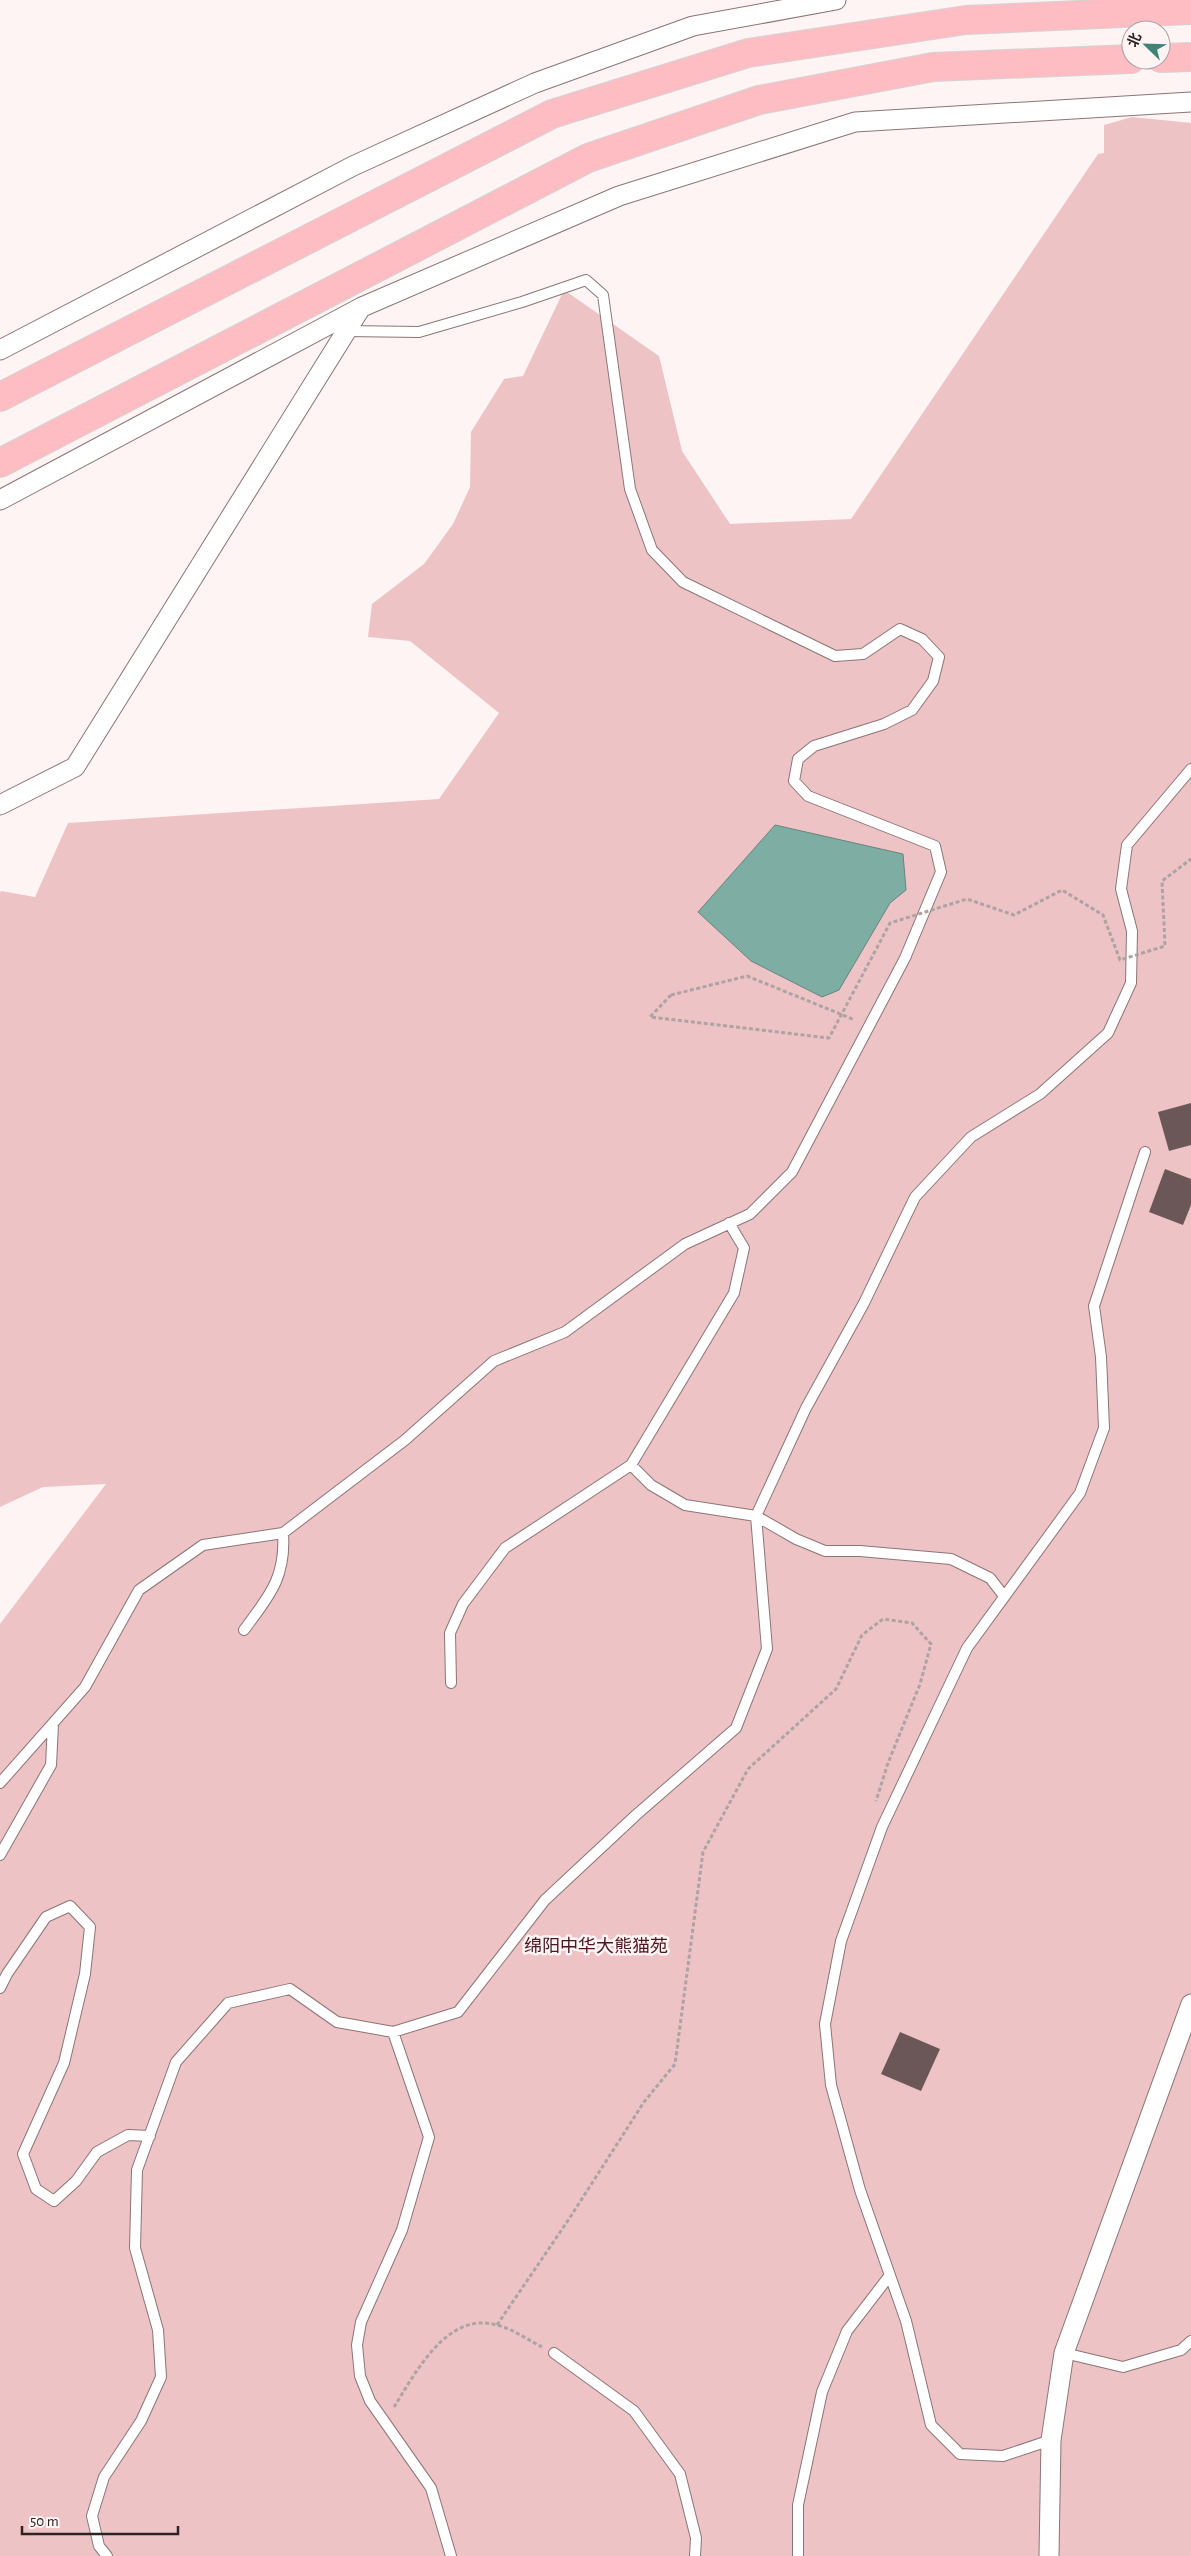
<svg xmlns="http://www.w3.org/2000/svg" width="1191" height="2556" viewBox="0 0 1191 2556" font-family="'Alegreya Sans','Noto Sans SC',sans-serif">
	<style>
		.green { fill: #eec3c6 }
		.water { fill: #7eaea3; stroke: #65847d }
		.building { fill: #6c5758 }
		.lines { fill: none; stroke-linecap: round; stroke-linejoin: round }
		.service-casing { stroke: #8b7576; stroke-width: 12 }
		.minor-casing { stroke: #8b7576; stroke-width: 21 }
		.primary-casing { stroke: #d5d3d3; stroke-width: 30 }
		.path { stroke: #ada3a3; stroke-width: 3; stroke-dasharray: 4 2.5; stroke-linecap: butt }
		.service { stroke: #fff; stroke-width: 10 }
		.minor { stroke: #fff; stroke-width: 19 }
		.primary { stroke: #febcc3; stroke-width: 28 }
		.path-bridge { stroke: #ada3a3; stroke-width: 3; stroke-dasharray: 4 2.5; stroke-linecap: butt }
		.labels { text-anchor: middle; stroke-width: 5; stroke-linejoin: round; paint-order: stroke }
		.park-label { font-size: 18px; fill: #4e1620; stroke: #fef4f4 }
	</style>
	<rect width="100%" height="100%" fill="#fef4f4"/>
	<!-- green -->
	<path class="green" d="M1132,117L1191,123V2556H0V1624L106,1484L43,1487L0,1507V893L1,891L35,897L68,823L439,799L499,713L410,641L368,637L372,604L424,564L453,524L470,487L471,432L504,379L523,376L564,290L659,356L682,451L730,524L851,519L1098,154L1104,153V125Z"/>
	<!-- water -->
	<path class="water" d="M775,825L903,854L906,890L890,903L839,990L822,997L751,961L698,912Z"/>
	<!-- building -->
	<path class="building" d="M1191,1103V1145L1169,1151L1158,1112Z
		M1165,1169L1191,1179V1205L1183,1225L1149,1212Z
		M900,2032L940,2049L921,2091L881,2074Z"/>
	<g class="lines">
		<!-- service casing -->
		<g class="service-casing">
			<path id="service" d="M631,1465L651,1485L685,1505L756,1516L796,1539L825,1551H860L951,1559L990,1578L1004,1596
				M244,1630C269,1596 286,1578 283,1533
				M451,1683L450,1633L463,1604L505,1548L631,1465L734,1293L744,1248L729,1223
				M0,1783L85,1687L139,1590L203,1545L283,1533L405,1440L494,1361L565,1332L685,1244L750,1214L792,1172L905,958L941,872L935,846L808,796L794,781L798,759L814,746L884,724L912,710L933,681L939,657L922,639L900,629L863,654L835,656L683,582L652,550L630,489L603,295L586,280L522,302L419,332L346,331
				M0,1855L51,1765L53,1724
				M0,1988L7,1974L46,1917L70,1906L90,1927L85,1974L64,2063L23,2154L36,2189L54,2201L76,2181L97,2152L128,2135L150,2136
				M393,2032L429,2137L402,2230L361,2322L357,2345L360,2376L370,2401L431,2488L451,2556
				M554,2353L634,2411L680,2474L696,2538L695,2556
				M1064,2353L1123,2367L1181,2350L1191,2341
				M1051,2440L1003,2456L960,2454L931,2425L906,2321L860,2190L831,2085L825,2024L841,1941L882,1827L967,1648L1080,1493L1104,1428L1101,1357L1094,1306L1145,1152
				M107,2556L99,2546L92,2516L104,2477L141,2421L161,2377L158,2330L135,2248L137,2170L176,2062L228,2003L290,1989L337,2022L393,2032L458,2012L545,1900L636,1815L736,1728L767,1649L756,1516L806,1408L864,1303L915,1197L971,1137L1040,1094L1108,1033L1131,983L1132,931L1121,889L1127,845L1191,769
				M798,2556V2505L822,2392L847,2331L890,2275"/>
		</g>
		<!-- minor casing -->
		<g class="minor-casing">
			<path id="minor" d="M0,350L353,166L535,83L693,26L836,0
				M0,500L362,307L619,196L855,122L1191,102
				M0,805L75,767L360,309
				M1049,2556L1051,2440L1064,2353L1191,2004"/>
		</g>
		<!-- primary casing -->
		<g class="primary-casing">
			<path id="primary" d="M1161,58L1191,57
				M0,397L552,114L748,53L966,20L1191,10
				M0,463L588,158L759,100L933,67L1131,59"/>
		</g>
		<!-- path -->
		<path class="path" d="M671,995L747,976L855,1020
			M497,2325L569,2219L644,2102L675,2064L703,1852L748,1769L836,1689L862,1635L883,1619L912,1623L931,1644L920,1684L888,1763L876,1801
			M394,2407C416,2372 447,2311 497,2325C513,2329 528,2340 542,2347"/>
		<!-- service -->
		<use href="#service" class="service"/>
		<!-- minor -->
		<use href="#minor" class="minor"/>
		<!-- primary -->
		<use href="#primary" class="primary"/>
		<!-- path-bridge -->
		<path class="path-bridge" d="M671,995L650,1017L829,1038L890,923L967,899L1014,915L1062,890L1103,915L1120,960L1165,946L1162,881L1191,859"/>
	</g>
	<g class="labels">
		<!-- park labels -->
		<g class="park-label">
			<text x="596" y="1952">绵阳中华大熊猫苑</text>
		</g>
	</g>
	<!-- north arrow -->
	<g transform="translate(1146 45) rotate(293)"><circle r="24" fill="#fef4f4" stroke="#aaa0a1"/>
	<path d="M0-4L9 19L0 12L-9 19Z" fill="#408376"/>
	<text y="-8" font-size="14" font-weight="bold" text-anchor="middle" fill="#2c2324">北</text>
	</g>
	<!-- scale -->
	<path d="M22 2526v8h156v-8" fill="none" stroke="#2c2324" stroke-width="2.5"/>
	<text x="30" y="2526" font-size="15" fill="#2c2324" stroke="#fef4f4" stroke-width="4" paint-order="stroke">50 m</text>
</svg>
